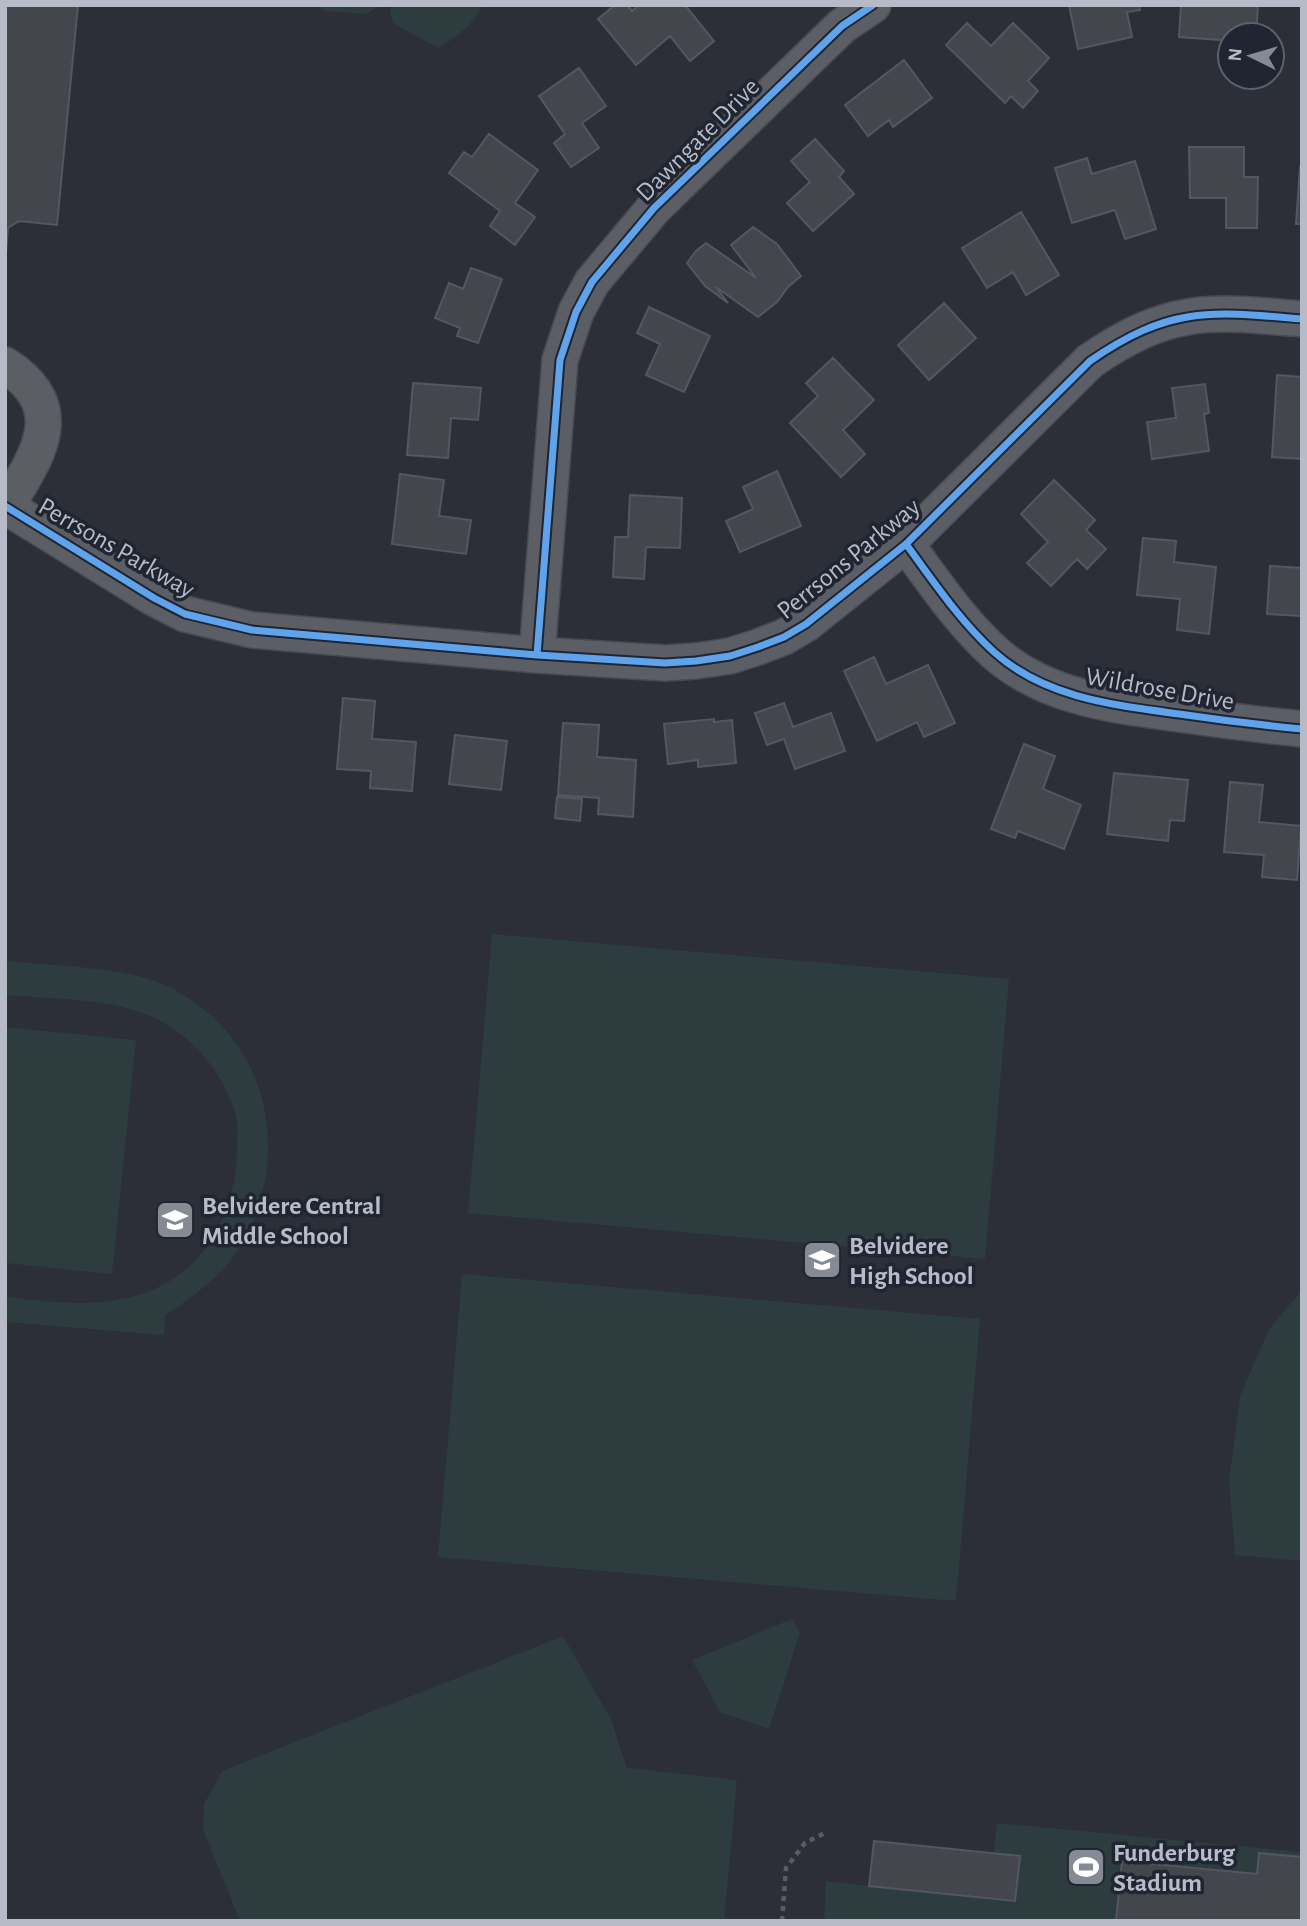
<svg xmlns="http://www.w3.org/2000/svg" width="1307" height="1926" viewBox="0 0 1307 1926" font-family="'Alegreya Sans',sans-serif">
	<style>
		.green { fill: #2c3c3f }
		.building { fill: #44464d; stroke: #53575f; stroke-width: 2 }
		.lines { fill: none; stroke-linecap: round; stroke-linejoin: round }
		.minor-casing { stroke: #484a50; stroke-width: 38 }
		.path { stroke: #595d63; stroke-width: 4.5; stroke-dasharray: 5 5; stroke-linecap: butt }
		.minor { stroke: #5b5e65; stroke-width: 35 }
		.cycleway-casing { stroke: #1f2531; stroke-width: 11 }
		.cycleway { stroke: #60a3ed; stroke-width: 7 }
		.labels { text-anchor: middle; stroke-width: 7; stroke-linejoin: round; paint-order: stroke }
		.street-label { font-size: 26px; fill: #b6bbc7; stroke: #1f2531 }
		.poi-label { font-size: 26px; font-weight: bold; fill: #b6bbc7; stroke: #1f2531; text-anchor: start }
	</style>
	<rect width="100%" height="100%" fill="#2c2f37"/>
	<!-- green -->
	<path class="green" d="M317,5H381L366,14L324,11Z
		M393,5H483C474,24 456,38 438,48L393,23L390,12Z
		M492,934L1009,979L985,1259L468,1213Z
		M5,961C52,966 126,966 167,986C241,1022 277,1094 266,1174C261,1205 250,1237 230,1261C212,1284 188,1299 165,1316L164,1335L5,1322V1297C61,1303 121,1312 171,1280C217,1252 239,1193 237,1142C237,1134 238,1124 236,1115C224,1074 195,1039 157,1019C115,998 52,999 5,995Z
		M5,1027L136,1040L112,1274L5,1263Z
		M462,1274L980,1319L956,1601L438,1557Z
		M1302,1290V1561L1235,1555L1229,1481L1240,1396L1269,1329Z
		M792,1619L800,1633L769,1729L720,1712L692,1660Z
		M563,1636L611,1719L627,1768L737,1780L724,1921H240L203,1829L204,1804L222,1771Z
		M997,1823L1302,1852V1921H824L826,1881L869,1886L874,1841L993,1853Z"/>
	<!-- building -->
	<path class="building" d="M5,5H78L57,225L19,221L8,228L5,265Z
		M615,5H627L632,11L639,5H685L714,41L690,61L670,36L636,65L598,19Z
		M1069,5H1139L1140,10L1127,12L1132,37L1078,49Z
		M1181,5H1258L1256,35H1230V53H1221V40L1179,37Z
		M967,23L991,46L1013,23L1049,58L1028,81L1038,91L1023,108L1011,96L1005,103L946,45Z
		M904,60L932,98L893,127L889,120L868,136L845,105Z
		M579,68L606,106L582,123L599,148L571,167L554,143L565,134L539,96Z
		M489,134L538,170L515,203L535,217L515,245L490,226L500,211L449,173L464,152L472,157Z
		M815,139L844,171L839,177L854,194L813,231L787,203L810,182L791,161Z
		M1189,147H1244V177H1258L1257,228H1226V198H1190Z
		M1087,158L1092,174L1135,161L1156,229L1125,239L1115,210L1072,223L1055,168Z
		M1300,167H1302V224H1296Z
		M1021,212L1059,275L1026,295L1013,272L987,288L962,248Z
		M753,227L777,244L801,276L788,287L777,302L758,317L716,287L728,303L705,286L687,263L696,251L706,243L756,278L731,245Z
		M471,268L502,279L478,343L457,336L460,328L435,318L449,283L463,289Z
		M944,303L976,338L929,380L898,345Z
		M649,307L710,336L684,392L646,375L660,344L637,333Z
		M833,358L874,400L843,430L865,454L841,477L790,423L818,396L806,383Z
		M1277,375L1302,377V459L1272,457Z
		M413,383L481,388L478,420L451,418L448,458L407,455Z
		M1205,384L1209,413L1204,414L1209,451L1152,459L1147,422L1176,418L1172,388Z
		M777,471L801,526L740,552L726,521L753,509L743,487Z
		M400,474L444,480L439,516L471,520L466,554L392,544Z
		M1054,480L1095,520L1086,530L1106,549L1087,569L1077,559L1051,586L1027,563L1048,542L1021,514Z
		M630,495L682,498L680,548L646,547L644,579L613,577L615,537H628Z
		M1143,538L1176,541L1174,562L1216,567L1209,634L1177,630L1180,599L1137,595Z
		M1270,566L1302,568V616L1267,614Z
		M874,657L886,684L928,665L955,723L924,737L917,722L877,741L844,671Z
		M343,698L375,701L372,739L416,742L412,791L370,788L371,771L337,769Z
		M784,703L793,727L831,713L845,751L795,769L784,739L767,745L755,713Z
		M714,719V722L732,720L736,763L698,767V760L668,764L664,724Z
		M563,723L599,725L597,757L636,760L633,817L598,814L599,798L558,795Z
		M455,735L507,741L501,790L449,784Z
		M1024,744L1055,756L1043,789L1081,805L1064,849L1018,831L1015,838L991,829Z
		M1114,773L1188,780L1184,821L1170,820L1168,841L1107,834Z
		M1230,782L1263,785L1259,822L1301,826L1297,880L1262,877L1264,855L1224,852Z
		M557,797L582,799L580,821L555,818Z
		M874,1841L1020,1856L1015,1901L869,1886Z
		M1259,1853L1302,1857V1921H1116L1122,1861L1257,1874Z"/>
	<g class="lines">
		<!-- minor casing -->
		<g class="minor-casing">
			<path id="minor" d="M5,365C72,408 37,456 6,507
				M5,506L154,598L185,614L252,630L537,655L665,663L696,661L730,656L758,647L784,637L806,624L906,544L1090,361C1170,306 1209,311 1302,319
				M906,544C933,581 960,621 994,652C1045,698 1114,705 1179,714C1220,720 1261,725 1302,729
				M537,655L560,360L576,312L592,282L654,208L842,26L873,5"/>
		</g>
		<!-- path -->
		<path class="path" d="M782,1921L786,1868L805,1843L827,1832"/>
		<!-- minor -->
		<use href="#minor" class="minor"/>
		<!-- cycleway casing -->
		<g class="cycleway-casing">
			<path id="cycleway" d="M5,506L154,598L185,614L252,630L537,655L665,663L696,661L730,656L758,647L784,637L806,624L906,544L1090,361C1170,306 1209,311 1302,319
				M906,544C933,581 960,621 994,652C1045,698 1114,705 1179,714C1220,720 1261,725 1302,729
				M537,655L560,360L576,312L592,282L654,208L842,26L873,5"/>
		</g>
		<!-- cycleway -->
		<use href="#cycleway" class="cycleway"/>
	</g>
	<!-- icons -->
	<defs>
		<g id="school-square" transform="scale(2.0125)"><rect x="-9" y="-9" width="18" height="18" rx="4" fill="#868a95" stroke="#1f2531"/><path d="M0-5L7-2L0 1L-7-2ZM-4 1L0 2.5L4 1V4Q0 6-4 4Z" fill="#fff"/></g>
		<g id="stadium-square" transform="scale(2.0125)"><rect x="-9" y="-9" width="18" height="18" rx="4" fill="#868a95" stroke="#1f2531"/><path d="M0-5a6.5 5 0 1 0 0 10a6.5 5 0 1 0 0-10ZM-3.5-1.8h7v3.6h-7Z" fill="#fff"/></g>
	</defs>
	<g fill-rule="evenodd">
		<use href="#school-square" x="175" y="1220"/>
		<use href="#school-square" x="822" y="1260"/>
		<use href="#stadium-square" x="1086" y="1867"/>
	</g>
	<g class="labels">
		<!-- street labels -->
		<g class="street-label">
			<text transform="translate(697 139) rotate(-45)" y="9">Dawngate Drive</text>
			<text transform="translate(117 547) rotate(30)" y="9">Perrsons Parkway</text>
			<text transform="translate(848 558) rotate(-39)" y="9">Perrsons Parkway</text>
			<text transform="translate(1160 688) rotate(10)" y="9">Wildrose Drive</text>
		</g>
		<!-- poi labels -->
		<g class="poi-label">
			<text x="202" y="1214">Belvidere Central<tspan x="202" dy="30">Middle School</tspan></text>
			<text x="849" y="1254">Belvidere<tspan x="849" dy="30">High School</tspan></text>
			<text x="1113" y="1861">Funderburg<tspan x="1113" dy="30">Stadium</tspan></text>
		</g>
	</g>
	<!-- border -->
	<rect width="1307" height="1926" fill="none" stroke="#b6bbc7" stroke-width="14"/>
	<!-- north arrow -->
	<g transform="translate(1251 56) rotate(275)"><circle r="33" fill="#1f2531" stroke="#5b616d" stroke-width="2"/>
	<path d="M0-5L12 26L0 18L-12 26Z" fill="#868a95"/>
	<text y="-10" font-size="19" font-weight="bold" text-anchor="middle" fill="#b6bbc7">N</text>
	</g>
</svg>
